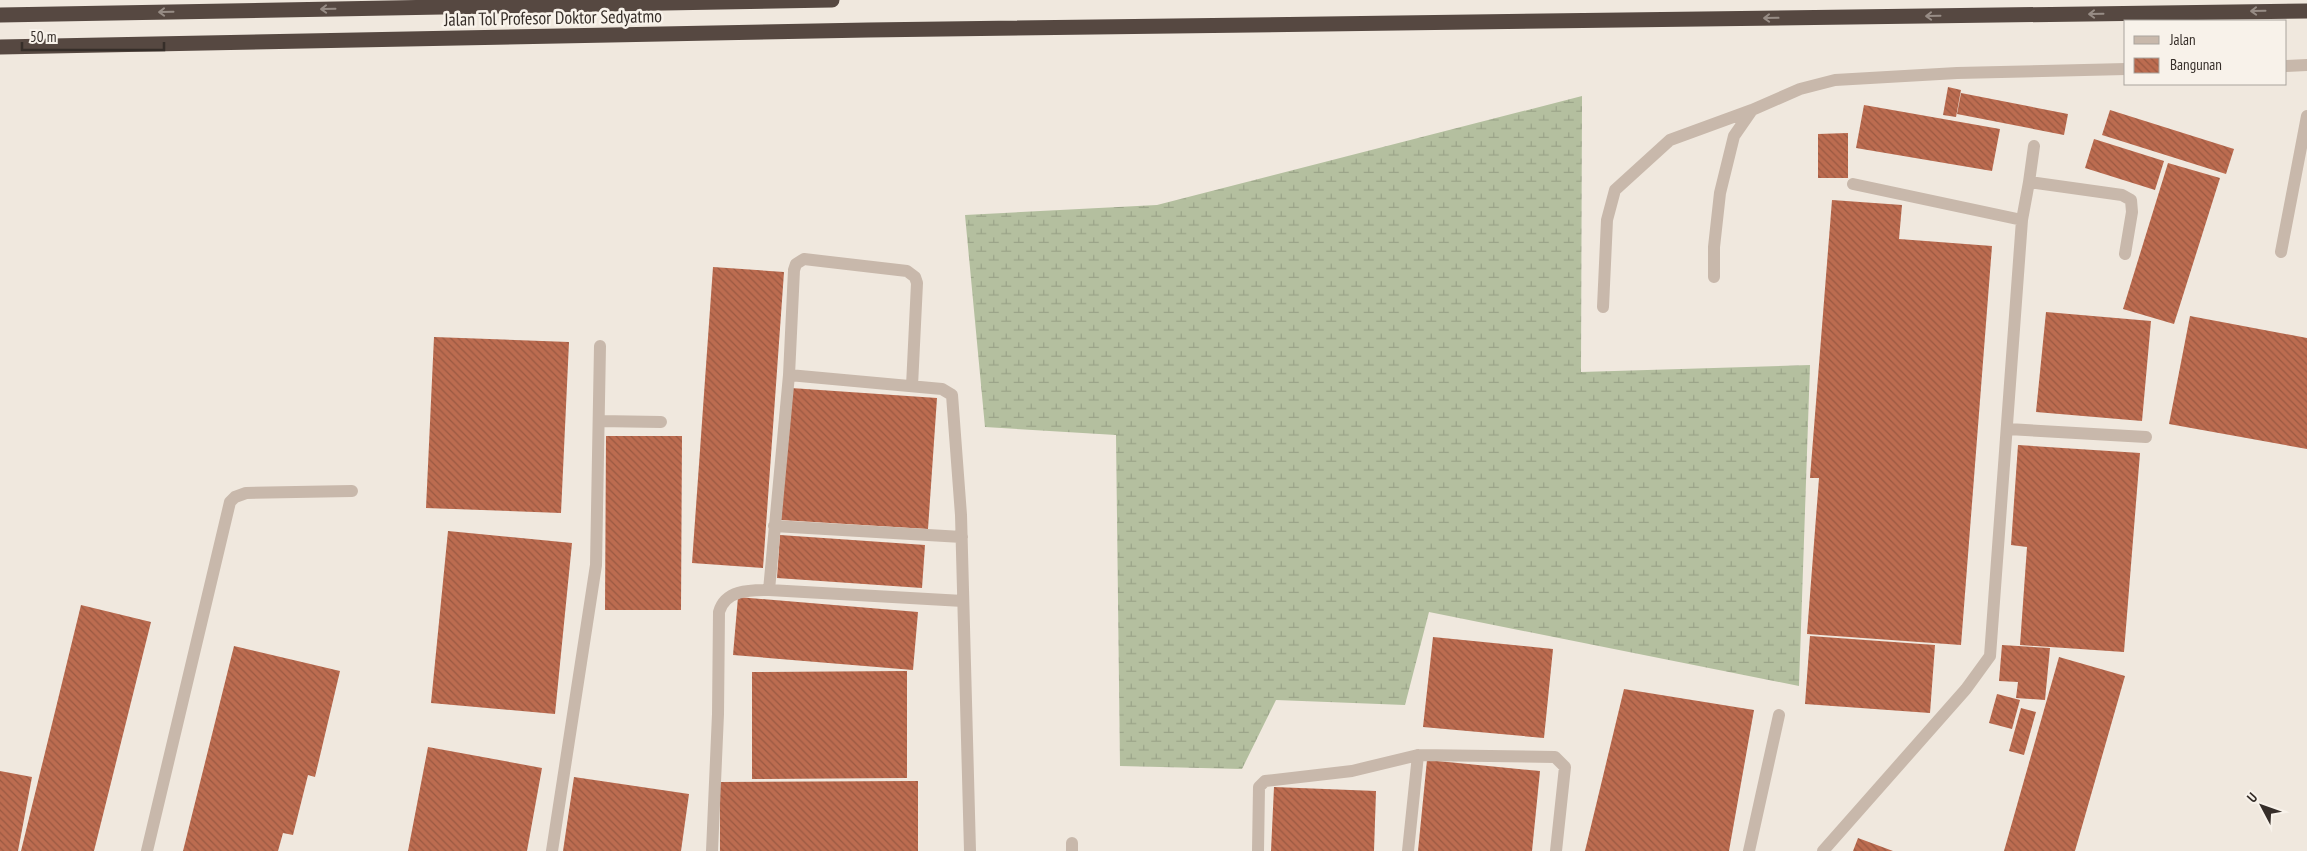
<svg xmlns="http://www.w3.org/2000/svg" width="2307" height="851" viewBox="0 0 2307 851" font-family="'PT Sans Narrow',sans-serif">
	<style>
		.wetland { fill: url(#wetland-marsh) }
		.building { fill: url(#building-back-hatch) }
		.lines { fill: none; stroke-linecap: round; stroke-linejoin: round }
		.minor { stroke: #c8b8ab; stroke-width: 12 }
		.highway { stroke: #564841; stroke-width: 15 }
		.oneway { stroke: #978c85 }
		.labels { text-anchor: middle; stroke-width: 5; stroke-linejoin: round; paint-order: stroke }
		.street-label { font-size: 18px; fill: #362e29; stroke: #f8f2ea }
	</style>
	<defs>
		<pattern id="wetland-marsh" width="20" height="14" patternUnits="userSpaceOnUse" patternTransform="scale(1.25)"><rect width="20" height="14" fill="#b4bf9f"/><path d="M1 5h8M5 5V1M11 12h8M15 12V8" fill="none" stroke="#9ba489"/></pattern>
		<pattern id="building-back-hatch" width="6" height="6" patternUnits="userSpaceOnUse" patternTransform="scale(1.25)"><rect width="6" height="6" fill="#bc6c50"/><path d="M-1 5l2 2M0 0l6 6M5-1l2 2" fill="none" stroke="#9a5942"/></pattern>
	</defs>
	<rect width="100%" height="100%" fill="#f0e8de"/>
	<!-- wetland -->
	<path class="wetland" d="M1582,96L1581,372L1810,365L1799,686L1429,612L1405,705L1276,700L1242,769L1120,766L1116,435L985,427L965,215L1157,205Z"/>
	<!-- building -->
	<path class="building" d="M1948,87L1961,90L1956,117L1943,115Z
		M1961,93L2068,114L2064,135L1957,114Z
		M1864,105L2000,129L1992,171L1856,148Z
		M2110,110L2234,149L2226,174L2102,135Z
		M1848,133V178H1818V134Z
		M2094,139L2164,161L2155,190L2085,168Z
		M2168,163L2220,178L2174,324L2123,309Z
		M1832,200L1902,205L1899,239L1992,246L1961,645L1807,634L1819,478H1810Z
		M713,267L784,272L763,568L692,563Z
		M2046,312L2151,321L2142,421L2036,412Z
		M2190,316L2307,338V449L2169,424Z
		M434,337L569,342L561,513L426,508Z
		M791,388L937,398L928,529L781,520Z
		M606,436H682L681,610H605Z
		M2018,445L2140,453L2124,652L2020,645L2027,547L2011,545Z
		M448,531L572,543L555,714L431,703Z
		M780,535L925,545L922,588L777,578Z
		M738,597L918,612L913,670L733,655Z
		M81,605L151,622L94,851H21Z
		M1810,636L1935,645L1930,713L1805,704Z
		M1433,637L1553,649L1544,738L1423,727Z
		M2002,645L2050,648L2045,700L2016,698L2018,682L1999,681Z
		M234,646L340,671L315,777L308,775L293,835L283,833L278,851H183Z
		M2059,657L2125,676L2075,851H2004Z
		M907,671V778L752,779V672Z
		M1624,689L1754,710L1729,851H1585Z
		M1997,694L2020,700L2012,729L1989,723Z
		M2021,708L2036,712L2024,755L2009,751Z
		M428,747L542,768L527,851H408Z
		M1427,760L1540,771L1532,851H1418Z
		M0,771L32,777L18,851H0Z
		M574,777L689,794L681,851H563Z
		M918,781V851H720V782Z
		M1274,787L1376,791L1374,851H1271Z
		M1858,838L1893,851H1853Z"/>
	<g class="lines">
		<!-- minor -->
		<path class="minor" d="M2286,66L2307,65
			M2029,182L2034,146
			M2022,220L2029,182L2122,195L2131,200L2132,212L2125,254
			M2281,252L2307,116
			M1714,277V247L1720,193L1734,136L1752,110L1800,89L1835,80L1957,73L2126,69
			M1603,307L1607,220L1615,190L1670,140L1752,110
			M912,386L917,283L915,277L907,271L804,259L796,264L794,270L789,375L942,389L952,395L961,515L970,851
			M599,421L661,422
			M2008,429L2146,437
			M774,526L962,537
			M769,590L963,601
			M1072,843V851
			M147,851L230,502L235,497L246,493L352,491
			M552,851L596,565L600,346
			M712,851L718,714L719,612C725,590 749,590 769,590L789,375
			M1258,851L1259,787L1265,781L1352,771L1418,755L1555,757L1565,767L1556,851
			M1408,851L1418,755
			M1749,851L1779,715
			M1823,851L1966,689L1990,656L2022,220L1853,184"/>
		<!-- highway -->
		<path class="highway" d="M0,15L832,0
			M0,47L868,30L2307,11"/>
	</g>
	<!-- one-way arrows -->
	<defs><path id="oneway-shaft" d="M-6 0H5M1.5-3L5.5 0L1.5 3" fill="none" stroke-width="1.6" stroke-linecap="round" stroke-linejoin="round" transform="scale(1.25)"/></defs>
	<g class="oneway">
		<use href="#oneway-shaft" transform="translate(328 9) rotate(179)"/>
		<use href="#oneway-shaft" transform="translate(2258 11) rotate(179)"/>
		<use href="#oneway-shaft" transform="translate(166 12) rotate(179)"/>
		<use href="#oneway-shaft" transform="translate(2096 14) rotate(179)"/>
		<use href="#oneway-shaft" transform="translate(1933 16) rotate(179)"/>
		<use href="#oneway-shaft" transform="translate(1771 18) rotate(179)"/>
	</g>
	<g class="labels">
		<!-- street labels -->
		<g class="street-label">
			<text transform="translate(553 18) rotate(-1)" y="6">Jalan Tol Profesor Doktor Sedyatmo</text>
		</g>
	</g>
	<!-- legend -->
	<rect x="2124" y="20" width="162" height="65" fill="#f8f2ea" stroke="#aaa49d"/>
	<rect x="2134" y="36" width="25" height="8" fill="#c8b8ab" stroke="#aaa49d"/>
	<text x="2170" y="45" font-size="15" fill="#362e29">Jalan</text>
	<rect x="2134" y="58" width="25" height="15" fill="url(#building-back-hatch)" stroke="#aaa49d"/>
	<text x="2170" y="70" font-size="15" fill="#362e29">Bangunan</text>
	<!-- north arrow -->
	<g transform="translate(2262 806) rotate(311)" stroke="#f8f2ea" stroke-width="4" paint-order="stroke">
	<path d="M0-4L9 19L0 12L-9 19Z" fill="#362e29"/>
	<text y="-8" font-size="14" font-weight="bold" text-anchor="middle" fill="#362e29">U</text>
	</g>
	<!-- scale -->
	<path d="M22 42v8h142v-8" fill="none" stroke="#362e29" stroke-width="2.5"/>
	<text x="30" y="42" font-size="15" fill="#362e29" stroke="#f8f2ea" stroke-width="4" paint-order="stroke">50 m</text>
</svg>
